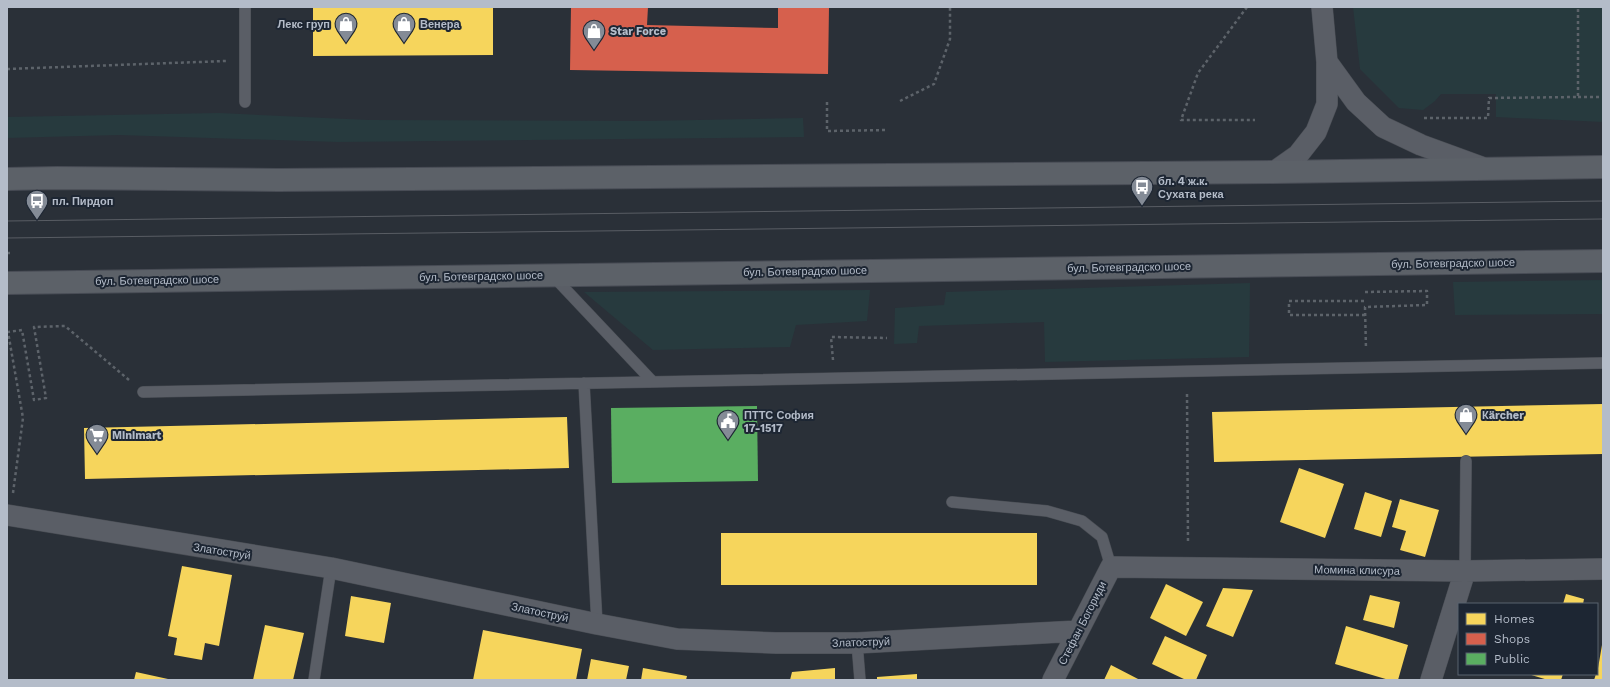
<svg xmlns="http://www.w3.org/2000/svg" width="1610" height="687" viewBox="0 0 1610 687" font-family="'Work Sans',sans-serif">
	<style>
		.green { fill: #273a3e }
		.homes { fill: #f6d55c }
		.shops { fill: #d6604d }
		.public { fill: #5aae61 }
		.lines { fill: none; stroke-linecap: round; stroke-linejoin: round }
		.service-casing { stroke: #484c53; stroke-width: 12 }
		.minor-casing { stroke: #484c53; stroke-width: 22 }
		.primary-casing { stroke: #484c55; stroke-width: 24 }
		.path { stroke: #5d636a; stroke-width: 2.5; stroke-dasharray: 3 3; stroke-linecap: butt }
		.service { stroke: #5a5e66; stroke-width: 11 }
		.minor { stroke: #5a5e66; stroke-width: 21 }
		.primary { stroke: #5c6168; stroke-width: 22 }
		.tram { stroke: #595d64; stroke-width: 1 }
		.labels { text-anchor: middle; stroke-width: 4; stroke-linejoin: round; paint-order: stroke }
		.poi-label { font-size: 11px; font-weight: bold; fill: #b4bcc9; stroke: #1d2633; text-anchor: start }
		.street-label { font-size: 11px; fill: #b4bcc9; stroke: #1d2633 }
	</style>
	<rect width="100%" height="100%" fill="#2a3038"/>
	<!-- green -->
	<path class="green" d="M1353,7H1603V122L1496,117V94H1441L1435,101L1423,110L1399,108L1360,69Z
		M219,113L369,120L645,121L803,118L804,137L338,142L119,135L7,138V117Z
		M1603,280V314L1455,315L1453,282Z
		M1250,283L1249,357L1045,362L1044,322L919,326L917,343L894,344L895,308L944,305L946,292Z
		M870,290L867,321L796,325L790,347L653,350L584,292Z"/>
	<!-- homes -->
	<path class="homes" d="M313,7H493V55L313,56Z
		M1603,404V454L1214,462L1212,412Z
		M567,417L569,468L85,479L84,428Z
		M1299,468L1344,484L1325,538L1280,522Z
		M1365,492L1392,501L1381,537L1354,529Z
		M1400,499L1439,510L1425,557L1400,550L1406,531L1392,527Z
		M721,533H1037V585H721Z
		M182,566L232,575L219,646L205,643L202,660L174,655L177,638L168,636Z
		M1166,584L1203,602L1186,636L1150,618Z
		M1223,588L1253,590L1233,637L1206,626Z
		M1566,594L1584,599L1583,604H1563Z
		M1370,595L1400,602L1394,628L1363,620Z
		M351,596L391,603L384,643L345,636Z
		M265,625L304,633L293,680H253Z
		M1346,626L1408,645L1398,680H1389L1335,664Z
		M483,630L582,649L576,680H473Z
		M1165,636L1207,655L1196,680H1186L1152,664Z
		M1602,645L1603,680H1594L1596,674H1597Z
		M591,659L629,666L626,680H587Z
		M1111,665L1140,680H1104Z
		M643,668L687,676L686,680H641Z
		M835,668V680H790L792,672Z
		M136,672L168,679V680H134Z
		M917,674V680H877V677Z
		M1528,674H1563L1561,680H1548Z"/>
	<!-- shops -->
	<path class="shops" d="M571,7H648L647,25L778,28V7H829L828,74L570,70Z"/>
	<!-- public -->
	<path class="public" d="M757,406L758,481L612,483L611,408Z"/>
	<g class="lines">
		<!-- service casing -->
		<g class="service-casing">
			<path id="service" d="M245,7V102
				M553,276L653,382
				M584,383L597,624
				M143,392L1603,363
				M952,502L1047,511L1082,521L1102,537L1111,567
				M1465,571L1466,461
				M857,643L860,680
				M314,680L331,568"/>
		</g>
		<!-- minor casing -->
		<g class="minor-casing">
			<path id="minor" d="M1327,62L1356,102L1383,127L1421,145L1484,168
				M1274,172L1298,155L1316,132L1327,104V62L1322,7
				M7,515L331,568L597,624L677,639L776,643H857L1078,631
				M1053,680L1111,567L1465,571L1603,569
				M1431,680L1465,571"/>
		</g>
		<!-- primary casing -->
		<g class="primary-casing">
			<path id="primary" d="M7,179L57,178L278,180L1274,172L1603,167
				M7,283L1603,261"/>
		</g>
		<!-- path -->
		<path class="path" d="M1247,7L1198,73L1181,120H1255
			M7,69L226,61
			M1578,97H1603
			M900,101L934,84L950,39V7
			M827,102V131L888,130
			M1424,118H1488L1489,98L1578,97V7
			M7,253H10
			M1365,292L1427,291V305L1365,307L1366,349
			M1365,315H1289V301H1365
			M833,360L831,337L887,338
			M1187,394L1188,543
			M13,493L23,418L8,332L22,330L34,400L46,398L34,327L65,326L129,380"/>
		<!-- service -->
		<use href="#service" class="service"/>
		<!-- minor -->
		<use href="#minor" class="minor"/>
		<!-- primary -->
		<use href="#primary" class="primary"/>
		<!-- tram -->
		<path class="tram" d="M7,221L1603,201
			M7,238L1603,219"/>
	</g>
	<!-- icons -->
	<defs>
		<g id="shop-pin" transform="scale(1.15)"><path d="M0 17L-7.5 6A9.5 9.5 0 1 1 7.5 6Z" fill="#848b96" stroke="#1d2633"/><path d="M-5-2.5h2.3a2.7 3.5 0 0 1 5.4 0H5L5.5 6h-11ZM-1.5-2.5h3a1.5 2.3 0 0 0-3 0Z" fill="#fff"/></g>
		<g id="bus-pin" transform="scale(1.15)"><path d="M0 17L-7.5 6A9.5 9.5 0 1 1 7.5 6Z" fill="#848b96" stroke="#1d2633"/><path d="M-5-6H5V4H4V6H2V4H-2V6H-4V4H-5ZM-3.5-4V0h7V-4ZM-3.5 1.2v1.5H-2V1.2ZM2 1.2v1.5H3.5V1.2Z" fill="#fff"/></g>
		<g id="civic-pin" transform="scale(1.15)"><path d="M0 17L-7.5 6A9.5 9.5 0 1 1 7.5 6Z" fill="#848b96" stroke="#1d2633"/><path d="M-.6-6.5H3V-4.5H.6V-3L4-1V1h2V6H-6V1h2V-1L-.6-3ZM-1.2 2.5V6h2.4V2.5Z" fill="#fff"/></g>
		<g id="supermarket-pin" transform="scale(1.15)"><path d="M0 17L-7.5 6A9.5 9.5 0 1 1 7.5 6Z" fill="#848b96" stroke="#1d2633"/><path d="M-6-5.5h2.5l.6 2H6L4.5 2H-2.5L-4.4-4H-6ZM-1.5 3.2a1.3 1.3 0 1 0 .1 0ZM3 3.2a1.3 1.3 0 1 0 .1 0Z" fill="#fff"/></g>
	</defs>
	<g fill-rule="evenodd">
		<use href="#shop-pin" x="346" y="24"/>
		<use href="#shop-pin" x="404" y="24"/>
		<use href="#shop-pin" x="594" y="31"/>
		<use href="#bus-pin" x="1142" y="187"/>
		<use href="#bus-pin" x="37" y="201"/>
		<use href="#shop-pin" x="1466" y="415"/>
		<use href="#civic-pin" x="728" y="421"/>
		<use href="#supermarket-pin" x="97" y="435"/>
	</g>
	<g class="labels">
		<!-- poi labels -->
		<g class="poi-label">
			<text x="330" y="28" text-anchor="end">Лекс груп</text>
			<text x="420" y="28">Венера</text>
			<text x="610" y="35">Star Force</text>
			<text x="1158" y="185">бл. 4 ж.к.<tspan x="1158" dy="13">Сухата река</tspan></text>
			<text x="52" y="205">пл. Пирдоп</text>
			<text x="744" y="419">ПТТС София<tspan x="744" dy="13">17-1517</tspan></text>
			<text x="1482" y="419">Кärcher</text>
			<text x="112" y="439">Minimart</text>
		</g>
		<!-- street labels -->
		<g class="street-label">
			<text transform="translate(1453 263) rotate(-1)" y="4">бул. Ботевградско шосе</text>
			<text transform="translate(1129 267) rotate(-1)" y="4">бул. Ботевградско шосе</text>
			<text transform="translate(805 271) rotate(-1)" y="4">бул. Ботевградско шосе</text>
			<text transform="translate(481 276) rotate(-1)" y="4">бул. Ботевградско шосе</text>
			<text transform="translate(157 280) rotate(-1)" y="4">бул. Ботевградско шосе</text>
			<text transform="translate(222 551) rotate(9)" y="4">Златоструй</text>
			<text transform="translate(1357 570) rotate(1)" y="4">Момина клисура</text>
			<text transform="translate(540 612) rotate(12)" y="4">Златоструй</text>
			<text transform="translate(1082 623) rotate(-63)" y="4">Стефан Богориди</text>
			<text transform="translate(861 642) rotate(-2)" y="4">Златоструй</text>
		</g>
	</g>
	<!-- border -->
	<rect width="1610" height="687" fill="none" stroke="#b4bcc9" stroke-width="16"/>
	<!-- legend -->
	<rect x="1458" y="603" width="140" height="72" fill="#1d2633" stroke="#59626f"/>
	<rect x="1466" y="613" width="20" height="12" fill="#f6d55c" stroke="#59626f"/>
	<text x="1494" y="623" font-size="12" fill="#b4bcc9">Homes</text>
	<rect x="1466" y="633" width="20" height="12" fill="#d6604d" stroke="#59626f"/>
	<text x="1494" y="643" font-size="12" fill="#b4bcc9">Shops</text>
	<rect x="1466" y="653" width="20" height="12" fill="#5aae61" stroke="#59626f"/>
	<text x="1494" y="663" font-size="12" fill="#b4bcc9">Public</text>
</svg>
